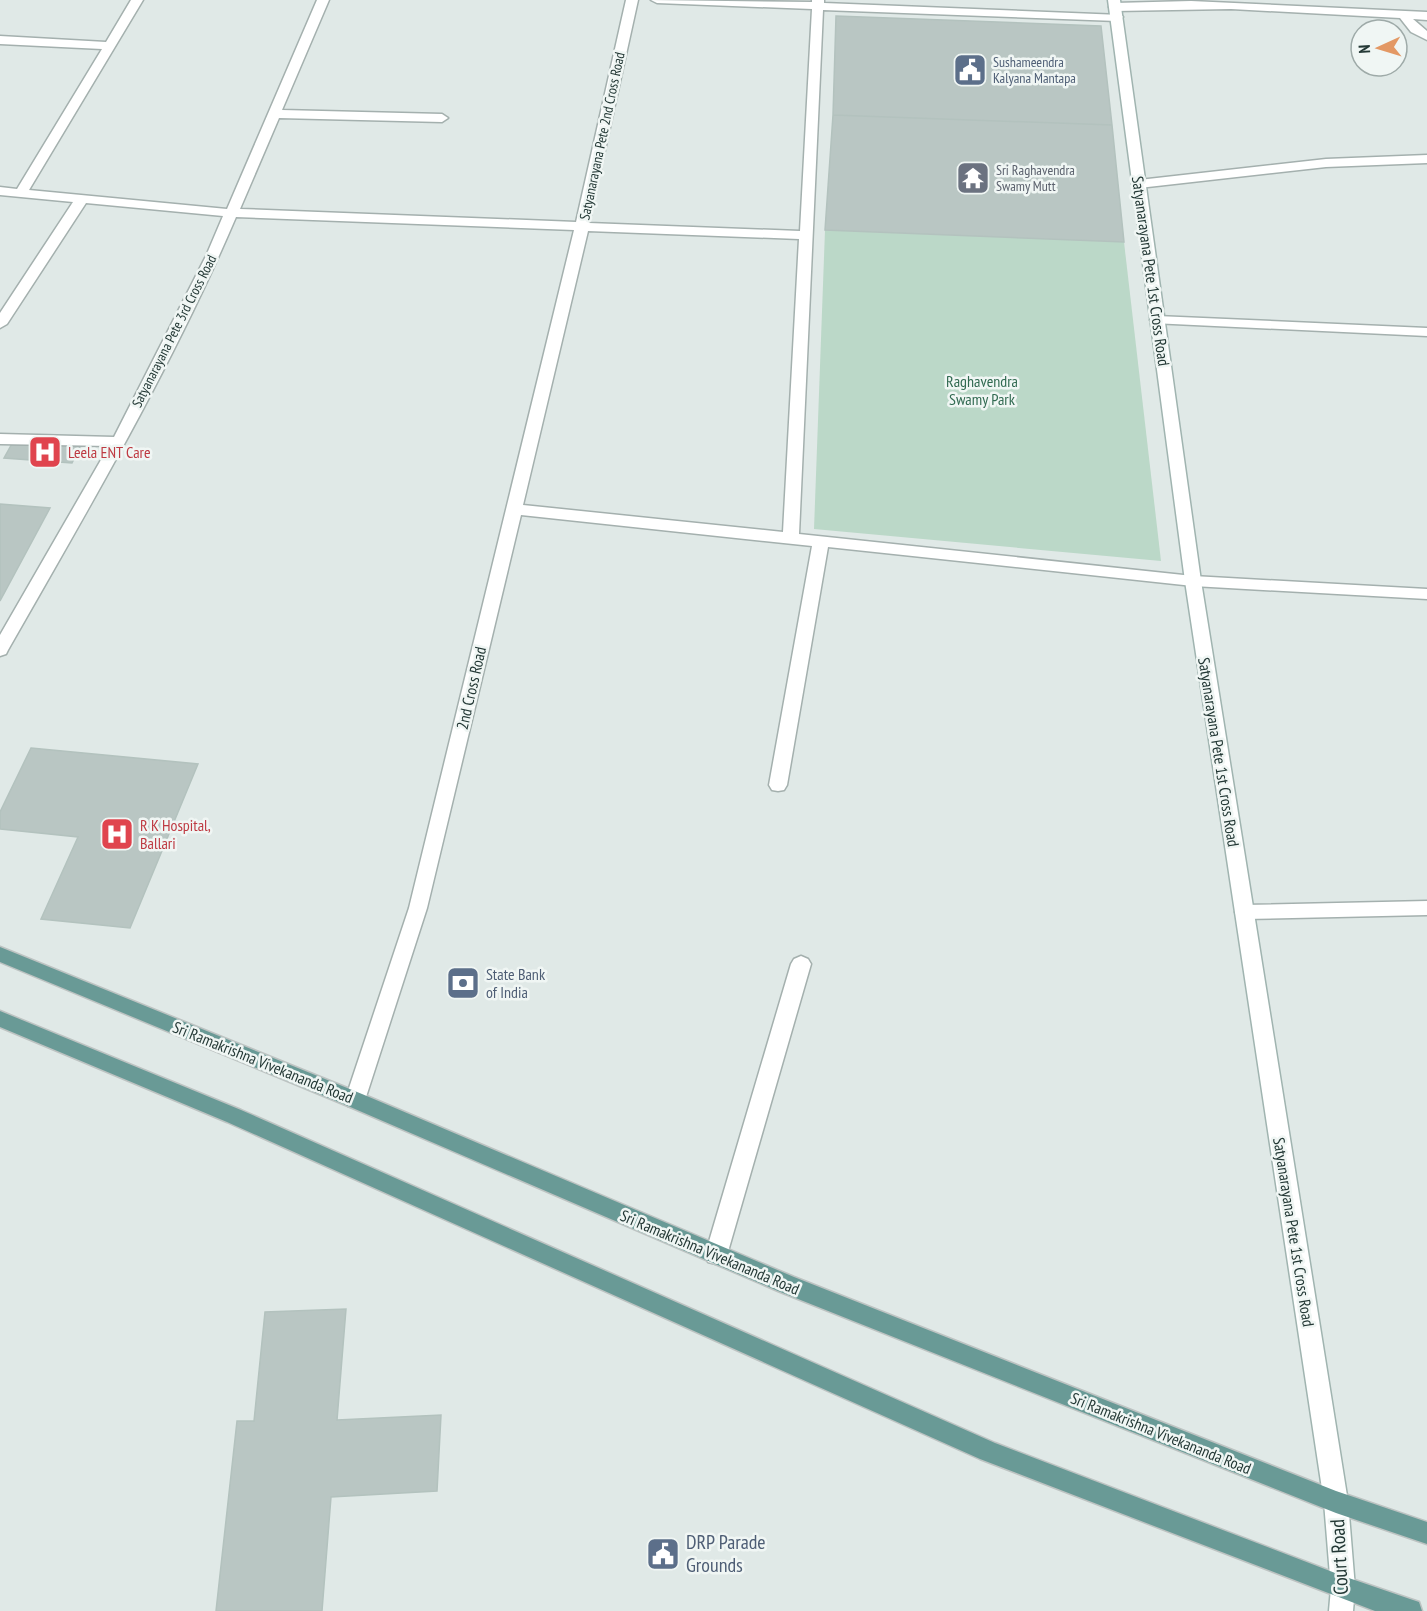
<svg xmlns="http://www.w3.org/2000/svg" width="1427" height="1611" viewBox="0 0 1427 1611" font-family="'PT Sans Narrow',sans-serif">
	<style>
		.green { fill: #bbd8c8 }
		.building { fill: #b9c6c3; stroke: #b3c2be; stroke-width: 1.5 }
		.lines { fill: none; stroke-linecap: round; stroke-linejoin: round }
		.street-casing { stroke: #a4b0ae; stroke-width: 3 }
		.secondary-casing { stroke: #a0b4b0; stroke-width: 3 }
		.primary-casing { stroke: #bdc3c2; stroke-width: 3 }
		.street { fill: #fff; fill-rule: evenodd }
		.secondary { fill: #fff; fill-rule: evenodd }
		.primary { fill: #699a96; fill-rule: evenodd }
		.labels { text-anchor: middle; stroke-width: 5; stroke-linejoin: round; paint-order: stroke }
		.far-service-label { font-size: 14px; fill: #4e5e75; stroke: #f0f6f4; text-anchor: start }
		.far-street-label { font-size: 14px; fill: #233835; stroke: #f0f6f4 }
		.far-worship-label { font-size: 14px; fill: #5b616d; stroke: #f0f6f4; text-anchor: start }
		.street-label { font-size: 16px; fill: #233835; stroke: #f0f6f4 }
		.park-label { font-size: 16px; fill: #316a51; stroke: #f0f6f4 }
		.health-label { font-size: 16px; fill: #be3a42; stroke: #f0f6f4; text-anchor: start }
		.service-label { font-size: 16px; fill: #4e5e75; stroke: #f0f6f4; text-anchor: start }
		.near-service-label { font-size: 20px; fill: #4e5e75; stroke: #f0f6f4; text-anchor: start }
		.near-street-label { font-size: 20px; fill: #233835; stroke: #f0f6f4 }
	</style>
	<rect width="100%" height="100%" fill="#e0e9e7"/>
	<!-- green -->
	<path class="green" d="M825,230L1124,242L1161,561L814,529Z"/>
	<!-- building -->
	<path class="building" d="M836,16L1101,26L1112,125L833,115Z
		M833,115L1112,125L1124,242L825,230Z
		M14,440L81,445L72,463L4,458Z
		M0,504L50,508L0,601Z
		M31,748L198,764L130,928L41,919L78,837L0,829V812Z
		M346,1309L337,1420L441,1415L437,1491L331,1497L322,1611H216L237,1421H254L265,1312Z"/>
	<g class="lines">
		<!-- street casing -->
		<g class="street-casing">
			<path id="street" d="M131,0H143L29,190L227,209L317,0H329L282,110L442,114L448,118L442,122L279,118L240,209L576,222L626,0H638L589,223L800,231L812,9L657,3L651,0L812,2V0H824V3L1121,15L1123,17L1117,21L823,10L799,534L1193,576L1427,589V599L1193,586L828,547L787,785L784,790L778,791L772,790L769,785L812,546L521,515L427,908L365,1100L362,1106L355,1108L348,1106L345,1100L409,908L574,230L236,217C172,367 89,508 8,650L6,654L0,656V635L109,446L0,444V434L114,437L206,256L223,216L86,203L7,324L0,328V313L73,202L0,195V187L17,189L102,49L0,44V36L106,42ZM588,231L799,239L783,532L523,505Z
				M1191,1L1427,12V20L1413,19L1427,31V40L1411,32L1400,18L1231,9L1115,11L1109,7L1115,3Z
				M1427,155V163L1326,167L1139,188L1132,184L1139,180L1326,159Z
				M1157,316L1427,328V336L1152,323L1150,320L1152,317Z
				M1427,901V915L1244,919L1237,917L1235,912L1237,907L1244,905Z
				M801,956L808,959L811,964L727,1255L724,1262L716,1264L708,1262L705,1255L791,964L794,959Z"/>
		</g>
		<!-- secondary casing -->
		<g class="secondary-casing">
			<path id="secondary" d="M1108,0H1120L1201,581L1348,1502L1355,1588L1353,1611H1329L1331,1588L1324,1502L1185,581Z"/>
		</g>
		<!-- primary casing -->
		<g class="primary-casing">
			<path id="primary" d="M0,947L362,1094L794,1277L1336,1491L1427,1522V1544L1336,1513L778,1291L348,1106L0,962Z
				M0,1011L241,1110L995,1443L1343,1576L1410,1599L1419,1602L1422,1611H1375L980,1459L227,1122L0,1027Z"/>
		</g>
		<!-- street -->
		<use href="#street" class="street"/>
		<!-- secondary -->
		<use href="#secondary" class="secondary"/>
		<!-- primary -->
		<use href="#primary" class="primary"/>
	</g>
	<!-- icons -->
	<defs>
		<g id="civic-square" transform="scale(1.725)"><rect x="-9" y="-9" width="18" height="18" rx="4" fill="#5c6f8a" stroke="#f0f6f4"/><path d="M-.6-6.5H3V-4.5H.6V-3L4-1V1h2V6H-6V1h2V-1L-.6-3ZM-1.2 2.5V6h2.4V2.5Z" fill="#fff"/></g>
		<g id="temple-square" transform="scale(1.725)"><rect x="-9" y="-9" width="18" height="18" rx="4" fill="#6b7280" stroke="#f0f6f4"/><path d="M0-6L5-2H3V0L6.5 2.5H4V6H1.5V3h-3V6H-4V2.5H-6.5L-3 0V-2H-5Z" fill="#fff"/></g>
		<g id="hospital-square" transform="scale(1.725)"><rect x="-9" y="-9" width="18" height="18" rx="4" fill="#e0444e" stroke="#f0f6f4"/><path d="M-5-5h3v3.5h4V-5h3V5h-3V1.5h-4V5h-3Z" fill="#fff"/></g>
		<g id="bank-square" transform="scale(1.725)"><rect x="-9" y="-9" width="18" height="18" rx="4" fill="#5c6f8a" stroke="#f0f6f4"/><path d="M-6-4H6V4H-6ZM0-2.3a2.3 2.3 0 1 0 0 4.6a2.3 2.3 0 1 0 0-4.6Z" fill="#fff"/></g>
	</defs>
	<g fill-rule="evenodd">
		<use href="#civic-square" x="970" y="70"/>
		<use href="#temple-square" x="973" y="178"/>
		<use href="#hospital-square" x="45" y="452"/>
		<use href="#hospital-square" x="117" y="834"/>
		<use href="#bank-square" x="463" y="983"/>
		<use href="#civic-square" x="663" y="1554"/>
	</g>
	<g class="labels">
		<!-- far-service labels -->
		<g class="far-service-label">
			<text x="993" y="67">Sushameendra<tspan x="993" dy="16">Kalyana Mantapa</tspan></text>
		</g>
		<!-- far-street labels -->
		<g class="far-street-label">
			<text transform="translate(602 136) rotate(-78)" y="5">Satyanarayana Pete 2nd Cross Road</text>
			<text transform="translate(174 331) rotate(-63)" y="5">Satyanarayana Pete 3rd Cross Road</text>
		</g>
		<!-- far-worship labels -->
		<g class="far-worship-label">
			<text x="996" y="175">Sri Raghavendra<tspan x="996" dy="16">Swamy Mutt</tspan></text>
		</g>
		<!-- street labels -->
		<g class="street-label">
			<text transform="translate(1151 271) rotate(82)" y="6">Satyanarayana Pete 1st Cross Road</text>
			<text transform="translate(471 688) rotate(-77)" y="6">2nd Cross Road</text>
			<text transform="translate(1219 752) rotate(81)" y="6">Satyanarayana Pete 1st Cross Road</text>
			<text transform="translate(263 1062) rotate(22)" y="6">Sri Ramakrishna Vivekananda Road</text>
			<text transform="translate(1294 1232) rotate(81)" y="6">Satyanarayana Pete 1st Cross Road</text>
			<text transform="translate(710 1252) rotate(23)" y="6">Sri Ramakrishna Vivekananda Road</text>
			<text transform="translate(1161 1433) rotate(22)" y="6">Sri Ramakrishna Vivekananda Road</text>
		</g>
		<!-- park labels -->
		<g class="park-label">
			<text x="982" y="387">Raghavendra<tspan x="982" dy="18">Swamy Park</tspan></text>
		</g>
		<!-- health labels -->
		<g class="health-label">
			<text x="68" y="458">Leela ENT Care</text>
			<text x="140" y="831">R K Hospital,<tspan x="140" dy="18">Ballari</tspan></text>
		</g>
		<!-- service labels -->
		<g class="service-label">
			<text x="486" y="980">State Bank<tspan x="486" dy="18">of India</tspan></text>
		</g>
		<!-- near-service labels -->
		<g class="near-service-label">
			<text x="686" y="1549">DRP Parade<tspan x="686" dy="23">Grounds</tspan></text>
		</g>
		<!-- near-street labels -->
		<g class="near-street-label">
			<text transform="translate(1339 1557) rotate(-93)" y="7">Court Road</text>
		</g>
	</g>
	<!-- north arrow -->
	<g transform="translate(1379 48) rotate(266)"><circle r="28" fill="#f0f6f4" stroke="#9eaaa8" stroke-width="1.5"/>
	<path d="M0-4.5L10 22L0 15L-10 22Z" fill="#e39864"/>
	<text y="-9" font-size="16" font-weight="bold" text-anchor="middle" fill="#233835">N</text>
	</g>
</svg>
